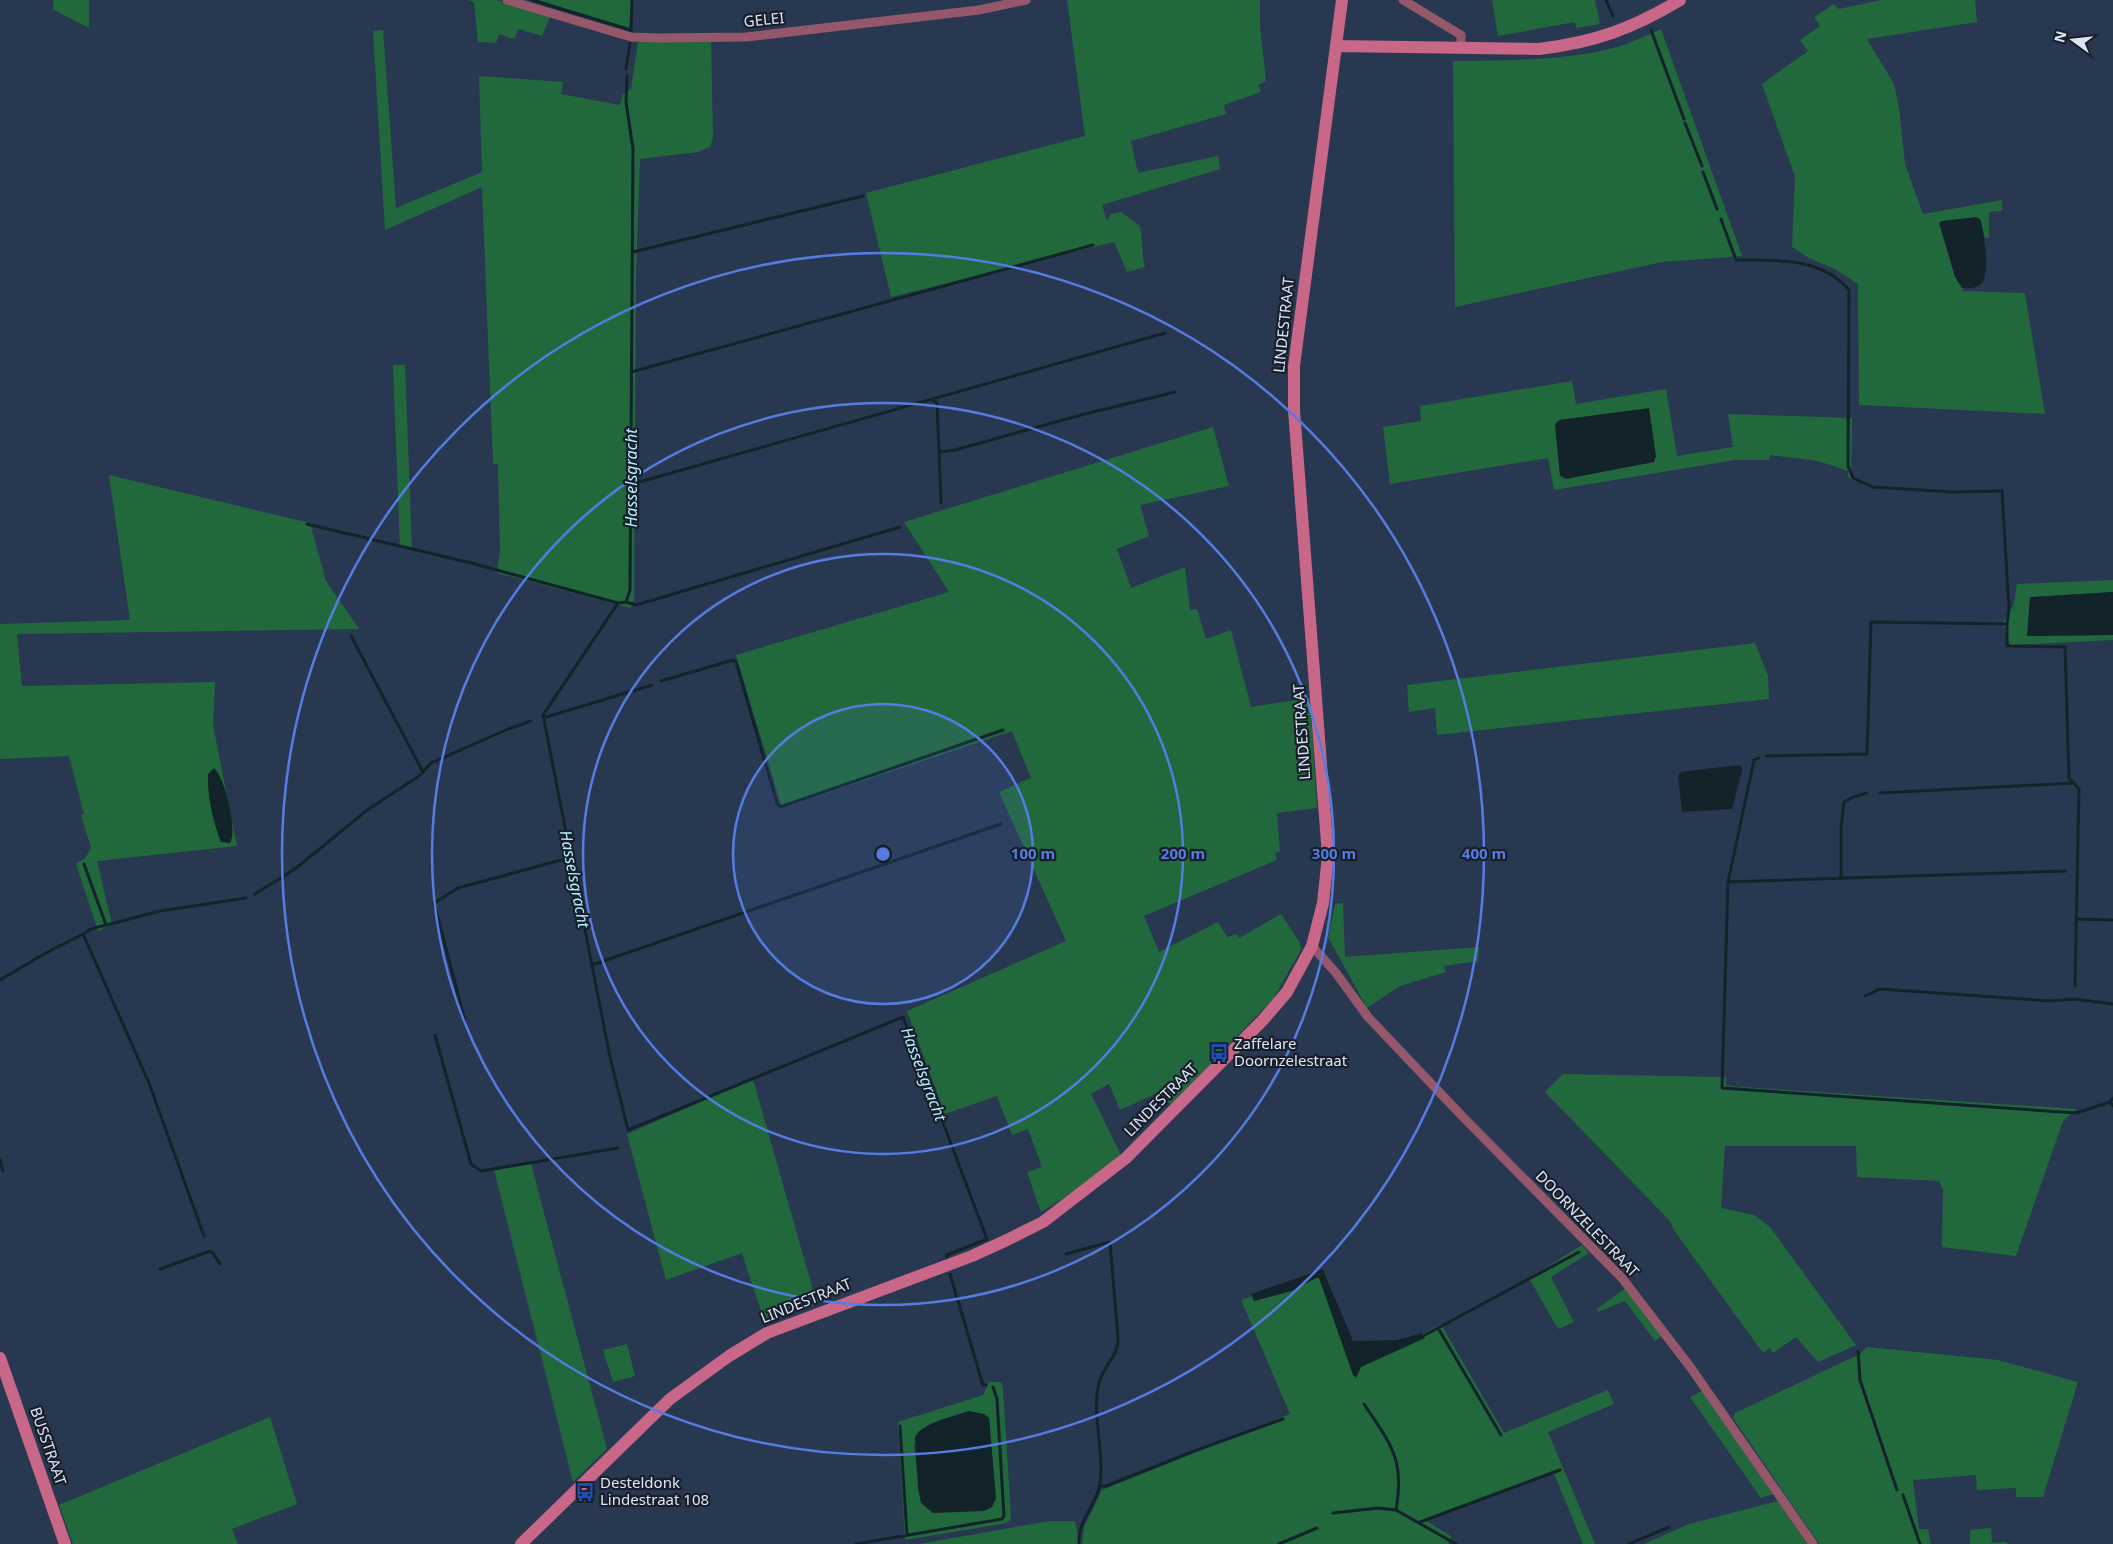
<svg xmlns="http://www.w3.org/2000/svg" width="2113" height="1544" viewBox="0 0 2113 1544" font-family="'Noto Sans',sans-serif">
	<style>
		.green { fill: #22683d; fill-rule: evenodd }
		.water { fill: #122429 }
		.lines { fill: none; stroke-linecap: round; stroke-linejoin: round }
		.stream { stroke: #122429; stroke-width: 3 }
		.street { stroke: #95586b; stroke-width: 9 }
		.secondary { stroke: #c86787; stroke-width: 12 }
		.ring { fill: none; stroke: #567ce1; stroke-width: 2.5 }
		.labels { text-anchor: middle; stroke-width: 4.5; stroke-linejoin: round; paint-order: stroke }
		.street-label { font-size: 15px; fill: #dce6f6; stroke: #181f2b }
		.poi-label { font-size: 15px; fill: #dce6f6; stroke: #181f2b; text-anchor: start }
		.water-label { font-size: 16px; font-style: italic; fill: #b5f0ff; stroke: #181f2b }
		.centre { fill: #567ce1; stroke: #181f2b; stroke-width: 2.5 }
		.ring-label { font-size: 15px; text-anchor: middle; font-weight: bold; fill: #567ce1; stroke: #181f2b; stroke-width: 4.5; stroke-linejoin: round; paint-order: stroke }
	</style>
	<rect width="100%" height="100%" fill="#293851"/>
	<!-- green -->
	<path class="green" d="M53,0H89V28L54,10Z
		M468,0H496L550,17L542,36L519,29L514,39L499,34L496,43L478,42L474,2Z
		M539,0H632L629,29Z
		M1067,0H1260V26L1266,81L1258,85L1261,92L1224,105L1226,114L1131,141L1138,173L1218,156L1220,169L1102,205L1107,221L1111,214L1121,212L1140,226C1143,240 1141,253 1145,267L1127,272L1114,242L891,297L866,193L1085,136Z
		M1492,0H1595L1600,24L1576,28L1575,22L1498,36Z
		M1881,0H1975L1977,22L1867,39L1894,84L1899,108L1905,164L1923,214L2002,200V211L1989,212V238H1985L1980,219L1962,286L1963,291L2025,293L2045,414L1859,405L1858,284L1835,269L1809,258L1792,247L1795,177L1762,84L1808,51L1800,40L1820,26L1814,17L1834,4L1839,9Z
		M1661,29L1742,256L1662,262L1455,307L1453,61C1507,60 1562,61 1614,48C1630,44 1646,35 1661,29Z
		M383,30L396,208L482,172L479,76L563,82L561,94L620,105L623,94L631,89L638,42H711L713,137L710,147L698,152L640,159L636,274L634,599L631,608L497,573L500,550L498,464H493L482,187L385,230L373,31Z
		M393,365H405L412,550L400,547Z
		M1572,381L1576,404L1666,389L1677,456L1733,447L1728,414L1852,418L1851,479L1848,476V471L1818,461L1770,455L1769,460H1735L1554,490L1548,458L1390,484L1383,427L1421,421L1420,406ZM1555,424L1654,462L1562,478L1560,475Z
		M1213,427L1229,486L1140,505L1149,536L1117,549L1131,588L1185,567L1190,610L1197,609L1206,639L1231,630L1251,707L1310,698L1317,808L1277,813L1280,851L1275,853L1277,860L1144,916L1159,952L1218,922L1227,937L1237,934L1239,938L1281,914L1300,943L1301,950L1273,999L1171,1105L1160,1092L1120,1110L1109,1084L1091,1094L1121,1155L1064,1198L1041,1212L1027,1172L1042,1167L1028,1129L1012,1135L997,1096L945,1114L907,1011L1066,941L999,792L1031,778L1012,731L782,808L736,655L949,592L904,522Z
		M109,475L310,523L326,581L359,629L17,634L22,686L215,682L213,725L237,846L97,861L112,924L98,931L76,864L85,858L91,848L81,815L84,814L69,756L0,759V624L130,620Z
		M2113,580V592L2030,597L2028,636L2113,635V640L2010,645L2003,623L2014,604L2017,584Z
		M1755,643L1768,676L1769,699L1437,735L1435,708L1409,712L1407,685Z
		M1343,903L1345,957L1479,947L1478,961L1444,966L1446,972L1400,986L1367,1008L1328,937L1335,904Z
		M1563,1074L1726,1077V1086L2076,1109L2063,1121L2016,1256L1942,1247L1943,1190L1939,1181L1857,1177L1856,1146H1725L1721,1208L1754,1215L1770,1227L1856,1345L1818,1362L1796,1337L1773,1353L1770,1348L1763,1353L1673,1229L1671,1222L1545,1092Z
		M753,1079L817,1304L765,1323L742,1253L666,1280L627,1134Z
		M531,1164L607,1449L573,1482L494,1170Z
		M1582,1245L1589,1253L1551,1277L1574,1322L1558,1329L1529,1278Z
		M1325,1272L1353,1344L1406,1343L1441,1324L1504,1433L1608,1390L1614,1404L1548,1432L1595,1544H1583L1553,1471L1425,1520L1452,1537L1448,1544H1082L1084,1527L1102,1490L1290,1414L1241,1300Z
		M1626,1288L1662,1336L1655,1341L1625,1301L1598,1312L1597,1309Z
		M627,1344L635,1376L613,1382L603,1350Z
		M1867,1347L1998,1360L2078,1382L2043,1497H2016V1488L1977,1490L1976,1475L1913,1480L1919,1529H1928L1931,1544H1819L1733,1418L1735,1413L1860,1354Z
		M989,1382H1001L1003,1388L1011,1518L1007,1523L905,1540L898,1422L983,1395ZM969,1411L989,1418L996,1499L921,1503L914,1446L918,1432Z
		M1702,1391L1773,1494L1761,1498L1690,1397Z
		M270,1417L297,1504L232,1529L238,1544H73L59,1505Z
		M1778,1501L1807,1544H1644L1689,1524Z
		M1049,1521H1075L1080,1544H919Z
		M1991,1528L1992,1543L2005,1542L2009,1544H1970V1530Z"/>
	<!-- water -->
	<path class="water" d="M1976,217L1980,219C1984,231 1991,275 1981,284C1976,289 1969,288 1962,288L1955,277L1939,223L1942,221Z
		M1649,408L1656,456L1654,462L1566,479L1560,475L1555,424L1559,420Z
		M2113,592V635L2027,636L2030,597Z
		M1738,765L1742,767V771L1732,809L1682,812L1678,776L1680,772Z
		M214,768C225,777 238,832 230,843L221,842C213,822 207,795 208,774Z
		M1323,1269L1353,1341L1397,1340L1422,1333L1425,1338L1361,1367L1356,1378L1353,1375L1319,1278H1316L1292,1291L1254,1301L1251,1294Z
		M969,1411L984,1414L989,1418L996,1499L992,1507L984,1511L933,1513L921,1503L918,1488L915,1437C923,1422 953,1417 969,1411Z"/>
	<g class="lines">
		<!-- stream -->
		<path class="stream" d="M532,0L631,30
			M1606,0L1613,16
			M1651,30L1684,119
			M631,31L632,0
			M626,69L630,43
			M627,76L626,102L633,149L630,590L626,602L618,603L543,715L610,1057L628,1130L903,1017L987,1239L947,1255V1258
			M1685,123L1702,166
			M1703,172L1717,209
			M1721,219L1736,260C1776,260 1821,257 1849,290L1848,466L1853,478L1873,487L1953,492L2002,491L2009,609L2007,624L1871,622L1867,754L1766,756
			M633,252L863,196
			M631,372L1093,245
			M933,400L937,403L939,452L955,450L1081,415L1175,392
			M939,452L941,503
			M629,485L1165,333
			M307,524L467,562L618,603
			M626,602L636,605L900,527
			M2007,624V646L2065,647L2069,778L2079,789L2075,986
			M351,636L423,772
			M661,681L733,660L736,662L777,803L780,807L1003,730
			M543,718L652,685
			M1759,758L1754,760L1728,882L1722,1088L2076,1113L2110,1102L2113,1106
			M1880,793L2074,783
			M84,864L106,925
			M1841,878V827L1844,802L1853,797L1867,793
			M1728,882L2066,871
			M255,894L295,869L366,811L419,776L431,763L508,729L531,721
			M2076,919L2113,920
			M592,965L1001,824
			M0,980L44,954L83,934
			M1865,996L1880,989L2050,1001L2074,999L2113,1004
			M465,1021L434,903L458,888L561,860
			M435,1035L471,1164L481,1171L618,1148
			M2110,1102L2113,1098
			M0,1160L3,1171
			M204,1236L149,1083L83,934L91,929L160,911L246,898
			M1066,1254L1110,1242L1118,1338C1119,1356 1103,1366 1099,1383C1091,1416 1105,1452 1100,1483C1097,1506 1077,1520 1079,1544
			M160,1269L210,1251L213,1253L220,1264
			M950,1274L983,1385H986
			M1438,1328L1501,1435
			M1425,1335L1579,1252
			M1858,1351L1860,1380L1897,1490
			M1364,1404C1391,1445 1405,1459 1396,1510
			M900,1426L907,1535
			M1100,1486H1106L1197,1450L1283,1419
			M1903,1495L1920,1544
			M1333,1513L1378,1508L1396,1510L1456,1544
			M1420,1522L1560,1470
			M856,1544L1002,1519L1004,1516L997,1399L993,1387
			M1279,1544L1317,1528
			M1629,1544L1669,1527"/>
		<!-- street -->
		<path class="street" d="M507,0L631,37L659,38L746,37L979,10L1026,0
			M1403,0L1461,35V48
			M1312,946L1336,973L1368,1017L1462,1116L1622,1278L1691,1368L1813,1544"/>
		<!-- secondary -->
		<path class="secondary" d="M1337,46L1539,49C1596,42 1631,29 1680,0
			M0,1358L65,1544
			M521,1544L670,1399L729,1356L767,1333L972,1256L1007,1240L1043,1222L1126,1158L1263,1020L1287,992L1312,946L1323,903L1328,856L1294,410V366L1342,0"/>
	</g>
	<!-- distance rings -->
	<circle cx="883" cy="854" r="150" fill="#567ce1" fill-opacity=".12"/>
	<g class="ring">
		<circle cx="883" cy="854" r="150"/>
		<circle cx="883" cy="854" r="300"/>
		<circle cx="883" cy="854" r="451"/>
		<circle cx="883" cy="854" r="601"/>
	</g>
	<!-- icons -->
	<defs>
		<g id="bus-bare" transform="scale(1.5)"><path d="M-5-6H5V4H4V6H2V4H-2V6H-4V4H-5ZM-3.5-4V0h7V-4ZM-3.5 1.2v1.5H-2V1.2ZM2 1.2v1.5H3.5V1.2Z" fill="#1a4fb4" stroke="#181f2b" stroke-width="2.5" paint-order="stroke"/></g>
	</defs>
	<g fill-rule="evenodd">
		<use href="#bus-bare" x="1219" y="1053"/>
		<use href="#bus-bare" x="585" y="1492"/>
	</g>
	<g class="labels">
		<!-- street labels -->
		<g class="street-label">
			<text transform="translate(764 20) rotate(-6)" y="5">GELEI</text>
			<text transform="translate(1284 325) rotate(-84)" y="5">LINDESTRAAT</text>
			<text transform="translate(1302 732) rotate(-94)" y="5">LINDESTRAAT</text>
			<text transform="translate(1161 1100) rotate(-45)" y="5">LINDESTRAAT</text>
			<text transform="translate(1587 1224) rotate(46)" y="5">DOORNZELESTRAAT</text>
			<text transform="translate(806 1301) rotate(-22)" y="5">LINDESTRAAT</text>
			<text transform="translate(48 1446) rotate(71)" y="5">BUSSTRAAT</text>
		</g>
		<!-- poi labels -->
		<g class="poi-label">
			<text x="1234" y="1049">Zaffelare<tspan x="1234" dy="17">Doornzelestraat</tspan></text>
			<text x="600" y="1488">Desteldonk<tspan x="600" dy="17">Lindestraat 108</tspan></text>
		</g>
		<!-- water labels -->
		<g class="water-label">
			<text transform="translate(631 478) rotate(-90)" y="6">Hasselsgracht</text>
			<text transform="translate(575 879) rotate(79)" y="6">Hasselsgracht</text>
			<text transform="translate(924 1074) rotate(69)" y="6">Hasselsgracht</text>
		</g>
	</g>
	<circle cx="883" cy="854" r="8" class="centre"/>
	<g class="ring-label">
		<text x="1033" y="859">100 m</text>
		<text x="1183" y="859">200 m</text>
		<text x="1334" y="859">300 m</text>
		<text x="1484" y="859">400 m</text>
	</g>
	<!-- north arrow -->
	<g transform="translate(2073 40) rotate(285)" stroke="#181f2b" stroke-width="4" paint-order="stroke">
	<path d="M0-4L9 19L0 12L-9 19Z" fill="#dce6f6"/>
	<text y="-8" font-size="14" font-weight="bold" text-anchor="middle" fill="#dce6f6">N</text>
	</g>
</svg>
